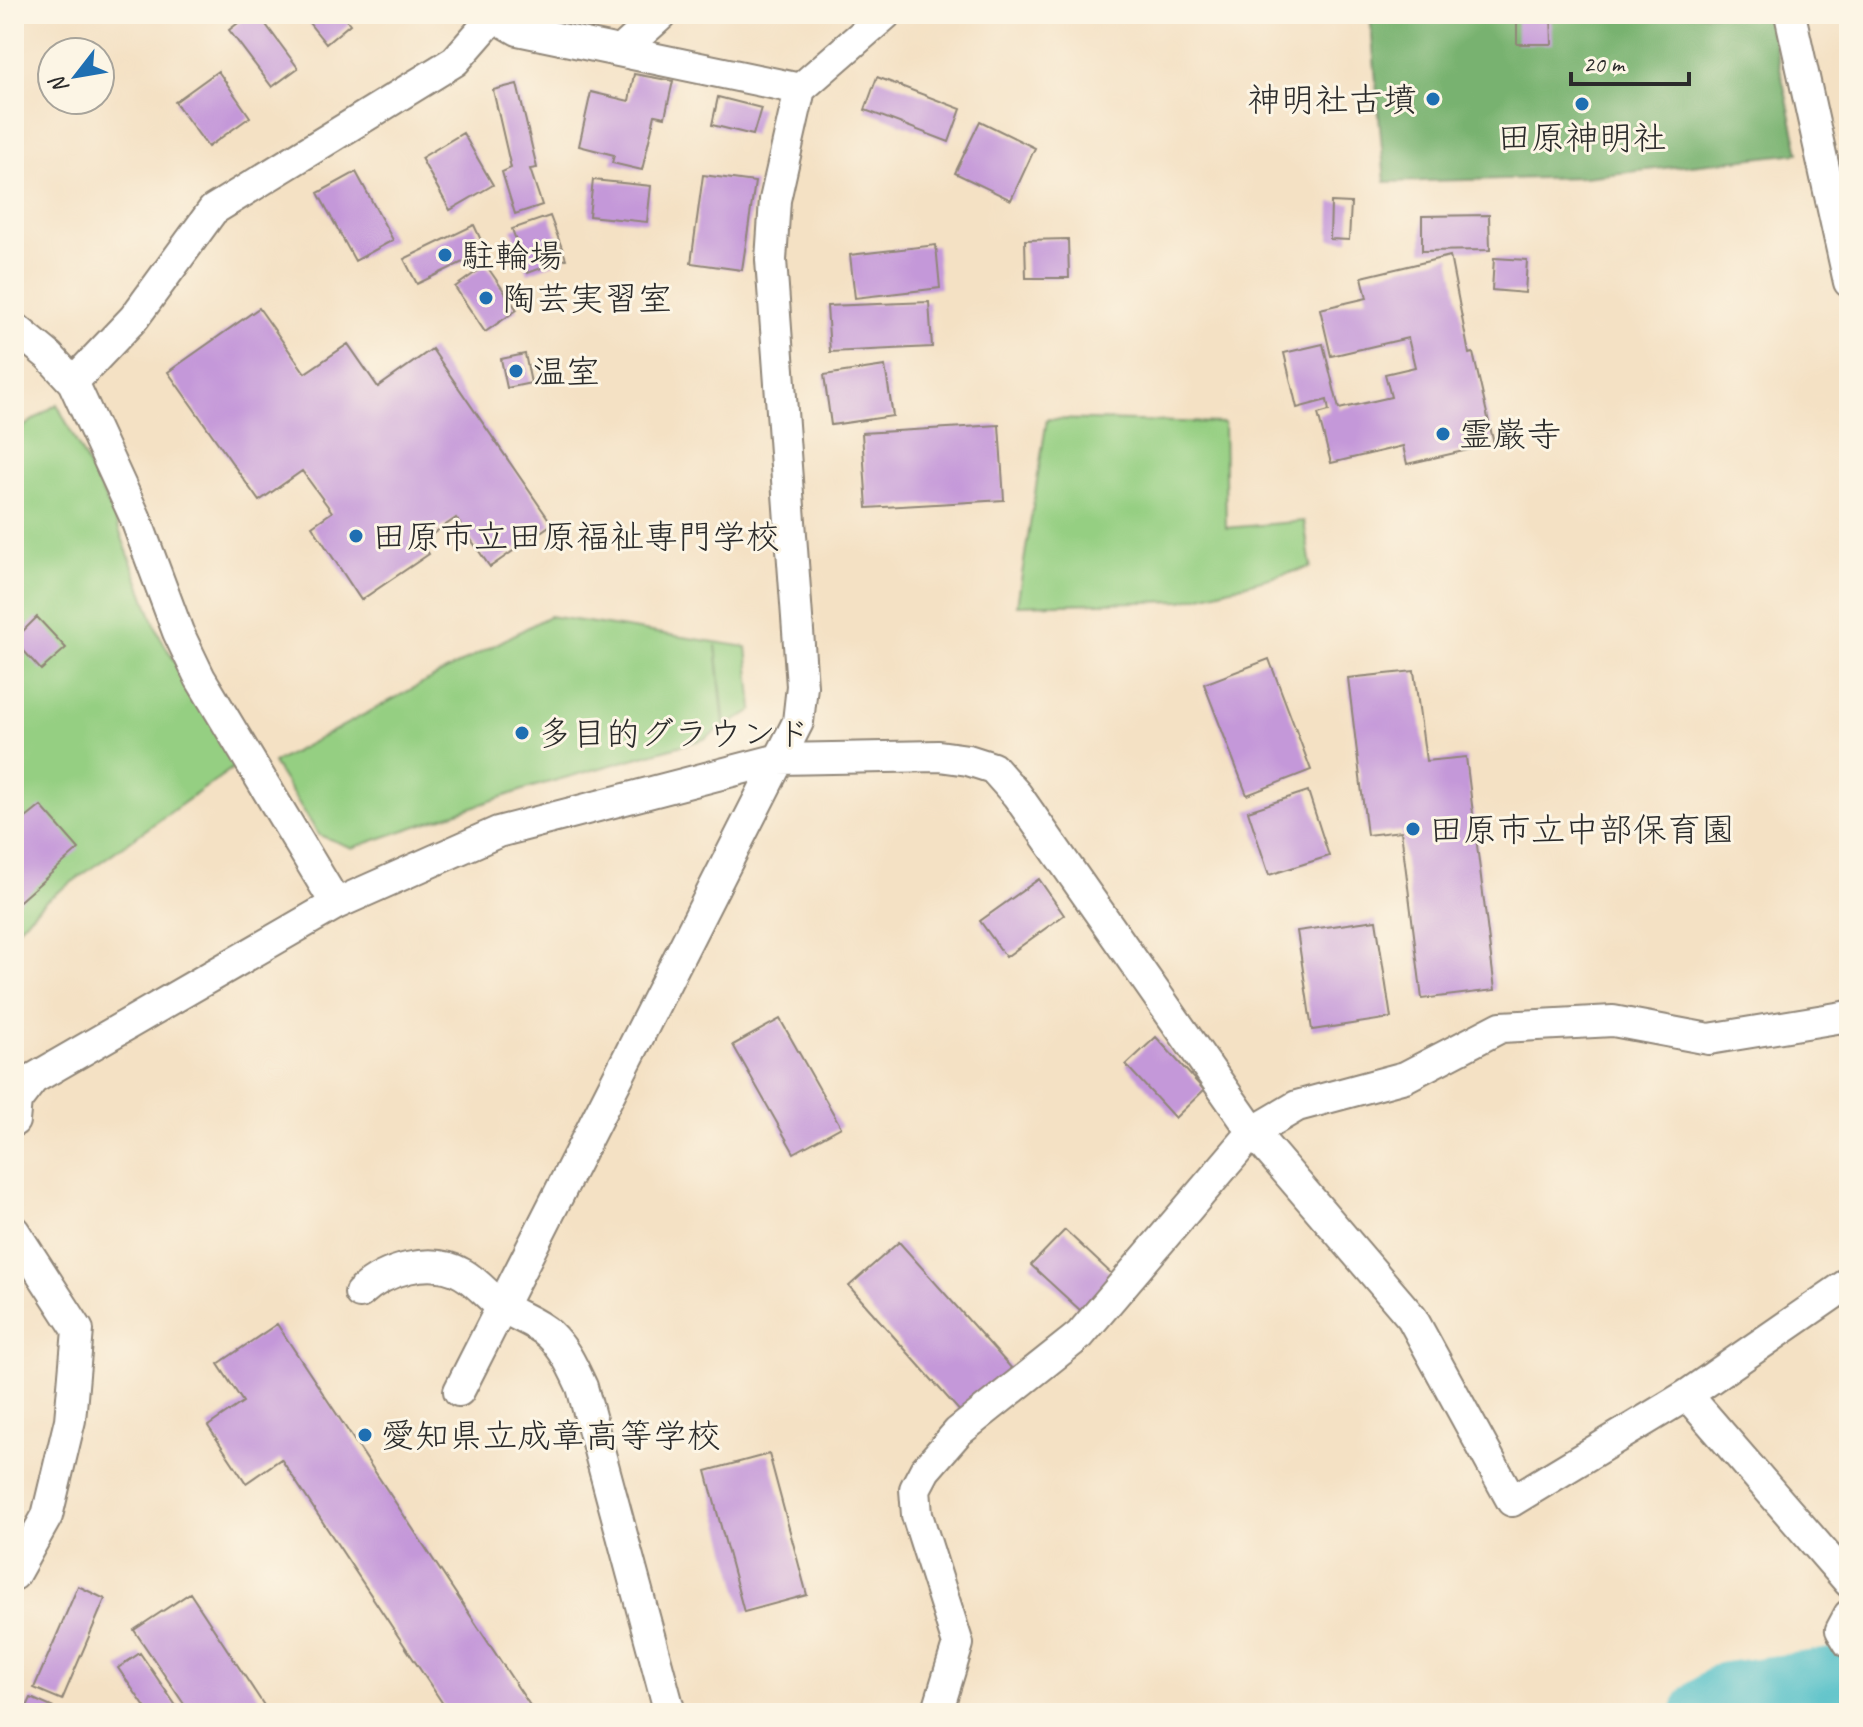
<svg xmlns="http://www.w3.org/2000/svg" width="1863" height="1727" viewBox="0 0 1863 1727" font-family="Caveat,'Klee One',sans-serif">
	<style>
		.green { fill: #95cf82; stroke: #607d56; stroke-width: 2 }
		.forest { fill: #78b270; stroke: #526e4e; stroke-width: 2 }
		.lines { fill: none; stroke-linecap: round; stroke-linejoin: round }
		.river { stroke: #51bfc8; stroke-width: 72 }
		.building { fill: #c498d9 }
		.minor-casing { stroke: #908678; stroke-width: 34 }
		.minor { stroke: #fff; stroke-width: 30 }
		.poi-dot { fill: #1f6fb2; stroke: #fcf5e5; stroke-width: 3 }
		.labels { text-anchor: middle; stroke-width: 6; stroke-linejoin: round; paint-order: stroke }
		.poi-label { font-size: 34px; fill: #2b2b2b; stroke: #fcf5e5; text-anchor: start }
	</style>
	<rect width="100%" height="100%" fill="#fcf5e5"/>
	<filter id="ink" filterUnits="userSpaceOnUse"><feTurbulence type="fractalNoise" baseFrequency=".0125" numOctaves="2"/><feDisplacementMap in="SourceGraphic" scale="16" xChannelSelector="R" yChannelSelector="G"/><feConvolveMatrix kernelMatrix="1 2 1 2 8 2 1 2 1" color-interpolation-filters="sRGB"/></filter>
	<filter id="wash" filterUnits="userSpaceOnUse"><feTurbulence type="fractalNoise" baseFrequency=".006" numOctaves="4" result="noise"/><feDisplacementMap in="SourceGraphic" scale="32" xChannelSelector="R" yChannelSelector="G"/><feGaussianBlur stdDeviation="1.8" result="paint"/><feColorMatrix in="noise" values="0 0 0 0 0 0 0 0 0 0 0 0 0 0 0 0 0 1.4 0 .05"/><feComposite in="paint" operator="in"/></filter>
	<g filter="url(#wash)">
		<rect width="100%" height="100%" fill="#f4e1c4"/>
		<!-- green -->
		<path class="green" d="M57,404L113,514L159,635L237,765L44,902L14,932V433Z
			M1047,419L1224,423L1226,528L1304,521L1311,567L1182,601L1017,605Z
			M549,616L747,647L753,710L725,727L716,645L724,727L704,739L532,787L352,848L319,835L273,763Z"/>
		<!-- forest -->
		<path class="forest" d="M1370,14H1768L1799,153L1584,177L1385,182Z"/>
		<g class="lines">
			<!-- river -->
			<path class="river" d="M1708,1713L1728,1698L1848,1682"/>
		</g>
		<g id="blocks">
			<!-- building -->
			<path class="building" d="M250,14H258L298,68L272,87L229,30Z
				M302,14H342L350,24L326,44Z
				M1517,14H1551L1552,44H1517Z
				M218,71L250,117L208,147L175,102Z
				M634,74L673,81L665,117L655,115L642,170L612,163L614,155L579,146L591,92L629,101Z
				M877,77L961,109L949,142L865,110Z
				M517,84L537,168L530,169L542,205L515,214L502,172L511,168L493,90Z
				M718,97L761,108L753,135L712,125Z
				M980,121L1035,148L1011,200L955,173Z
				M463,133L493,185L450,210L421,158Z
				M356,172L393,240L355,261L318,193Z
				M703,175L755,182L742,270L691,263Z
				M593,180L651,186L647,222L589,216Z
				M1331,202L1351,203L1349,240L1330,239Z
				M1489,215L1490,250L1422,251V216Z
				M550,216L566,259L528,273L512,229Z
				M474,225L486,251L417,284L404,259Z
				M1068,239L1069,278H1026L1025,240Z
				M936,245L940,288L855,298L850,255Z
				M1450,256L1469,354L1473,353L1494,444L1407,464L1403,446L1331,463L1318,414L1329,411L1327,400L1297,408L1284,353L1323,344L1339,409L1391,397L1385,374L1415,367L1408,338L1331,356L1320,309L1367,298L1362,277Z
				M1494,258L1527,260L1525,293L1492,290Z
				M486,265L517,310L485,332L455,287Z
				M929,302L932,347L830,352L827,306Z
				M259,308L305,373L348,344L378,387L432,349L552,524L490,567L456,518L421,542L429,554L361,600L312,526L332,512L302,471L259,501L168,372Z
				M525,354L531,383L507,388L501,359Z
				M885,366L893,416L831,425L824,375Z
				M999,425L1004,500L867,508L862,433Z
				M37,617L66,648L41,670L14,640Z
				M1269,659L1311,770L1247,795L1204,684Z
				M1414,671L1426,761L1466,757L1495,990L1422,999L1401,831L1367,835L1348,678Z
				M1308,791L1329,856L1269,875L1248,811Z
				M14,805L26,818L41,806L79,849L14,906Z
				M1039,879L1064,915L1006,957L980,921Z
				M1376,920L1391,1018L1312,1030L1297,931Z
				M780,1019L841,1127L794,1153L733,1045Z
				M1156,1037L1204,1090L1175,1118L1126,1065Z
				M1065,1230L1114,1276L1081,1311L1031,1265Z
				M899,1242L1013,1370L963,1415L849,1286Z
				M277,1324L535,1713H449L281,1459L246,1483L208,1426L243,1402L218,1364Z
				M769,1454L807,1595L744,1612L706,1471Z
				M78,1586L105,1599L62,1700L34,1688Z
				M190,1593L269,1713H190L134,1630Z
				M140,1653L181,1713H149L118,1668Z
				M31,1698L56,1709L54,1713H24Z"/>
		</g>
	</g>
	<g filter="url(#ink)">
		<use href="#blocks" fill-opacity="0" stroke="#908678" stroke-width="2"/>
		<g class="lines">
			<!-- minor casing -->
			<g class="minor-casing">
				<path id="minor" d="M490,14L518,30L800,89
					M1790,14L1849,282
					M622,50L662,14
					M14,327L49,356L73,382L135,517L178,632L200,678L336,904
					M73,382L134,318L213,210L455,61L496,14
					M14,1121L16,1101L33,1079L336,904L498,832L779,759L939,756L968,760L993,768L1017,795L1253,1132L1412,1318L1512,1501L1687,1395L1849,1283
					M14,1231L78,1330L70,1420L47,1516L14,1575
					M360,1293C384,1270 431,1255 463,1274C477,1282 488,1296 501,1306C516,1316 536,1322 549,1334C565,1349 573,1368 582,1387L670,1713
					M459,1391L798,722L802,686L771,260L775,200L800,89L886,14
					M1687,1395L1849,1582
					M1849,1615L1841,1630L1849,1643
					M937,1713L958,1644L917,1515L915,1489L925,1470L958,1432L1080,1335L1253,1132L1297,1106L1405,1077L1501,1027L1613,1021L1709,1039L1849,1016"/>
			</g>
			<!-- minor -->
			<use href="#minor" class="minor"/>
		</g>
	</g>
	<!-- markers -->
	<g class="poi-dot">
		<circle cx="1433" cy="99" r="8"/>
		<circle cx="1582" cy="104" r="8"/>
		<circle cx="445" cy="255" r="8"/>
		<circle cx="486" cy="298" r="8"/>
		<circle cx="516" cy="371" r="8"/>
		<circle cx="1443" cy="434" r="8"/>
		<circle cx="356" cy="536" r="8"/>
		<circle cx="522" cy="733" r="8"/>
		<circle cx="1413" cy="829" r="8"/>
		<circle cx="365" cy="1435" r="8"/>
	</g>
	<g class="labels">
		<!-- poi labels -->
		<g class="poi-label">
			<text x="1417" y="111" text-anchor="end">神明社古墳</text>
			<text x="1582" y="149" text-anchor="middle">田原神明社</text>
			<text x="461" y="267">駐輪場</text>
			<text x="502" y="310">陶芸実習室</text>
			<text x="532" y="383">温室</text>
			<text x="1459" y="446">霊巌寺</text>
			<text x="372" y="548">田原市立田原福祉専門学校</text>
			<text x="538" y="745">多目的グラウンド</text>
			<text x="1429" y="841">田原市立中部保育園</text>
			<text x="381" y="1447">愛知県立成章高等学校</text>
		</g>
	</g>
	<!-- margin -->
	<rect width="1863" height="1727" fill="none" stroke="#fcf5e5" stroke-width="48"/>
	<!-- north arrow -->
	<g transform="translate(76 76) rotate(239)"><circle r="38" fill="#fcf5e5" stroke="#a8a49b" stroke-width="2"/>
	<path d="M0-6L14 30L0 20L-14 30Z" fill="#1f6fb2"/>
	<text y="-12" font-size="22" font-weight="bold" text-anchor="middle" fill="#2b2b2b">N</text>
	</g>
	<!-- scale -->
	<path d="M1571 72v12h118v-12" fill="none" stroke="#2b2b2b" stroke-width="4"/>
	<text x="1583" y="72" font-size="24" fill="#2b2b2b" stroke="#fcf5e5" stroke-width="6" paint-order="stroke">20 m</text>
</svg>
